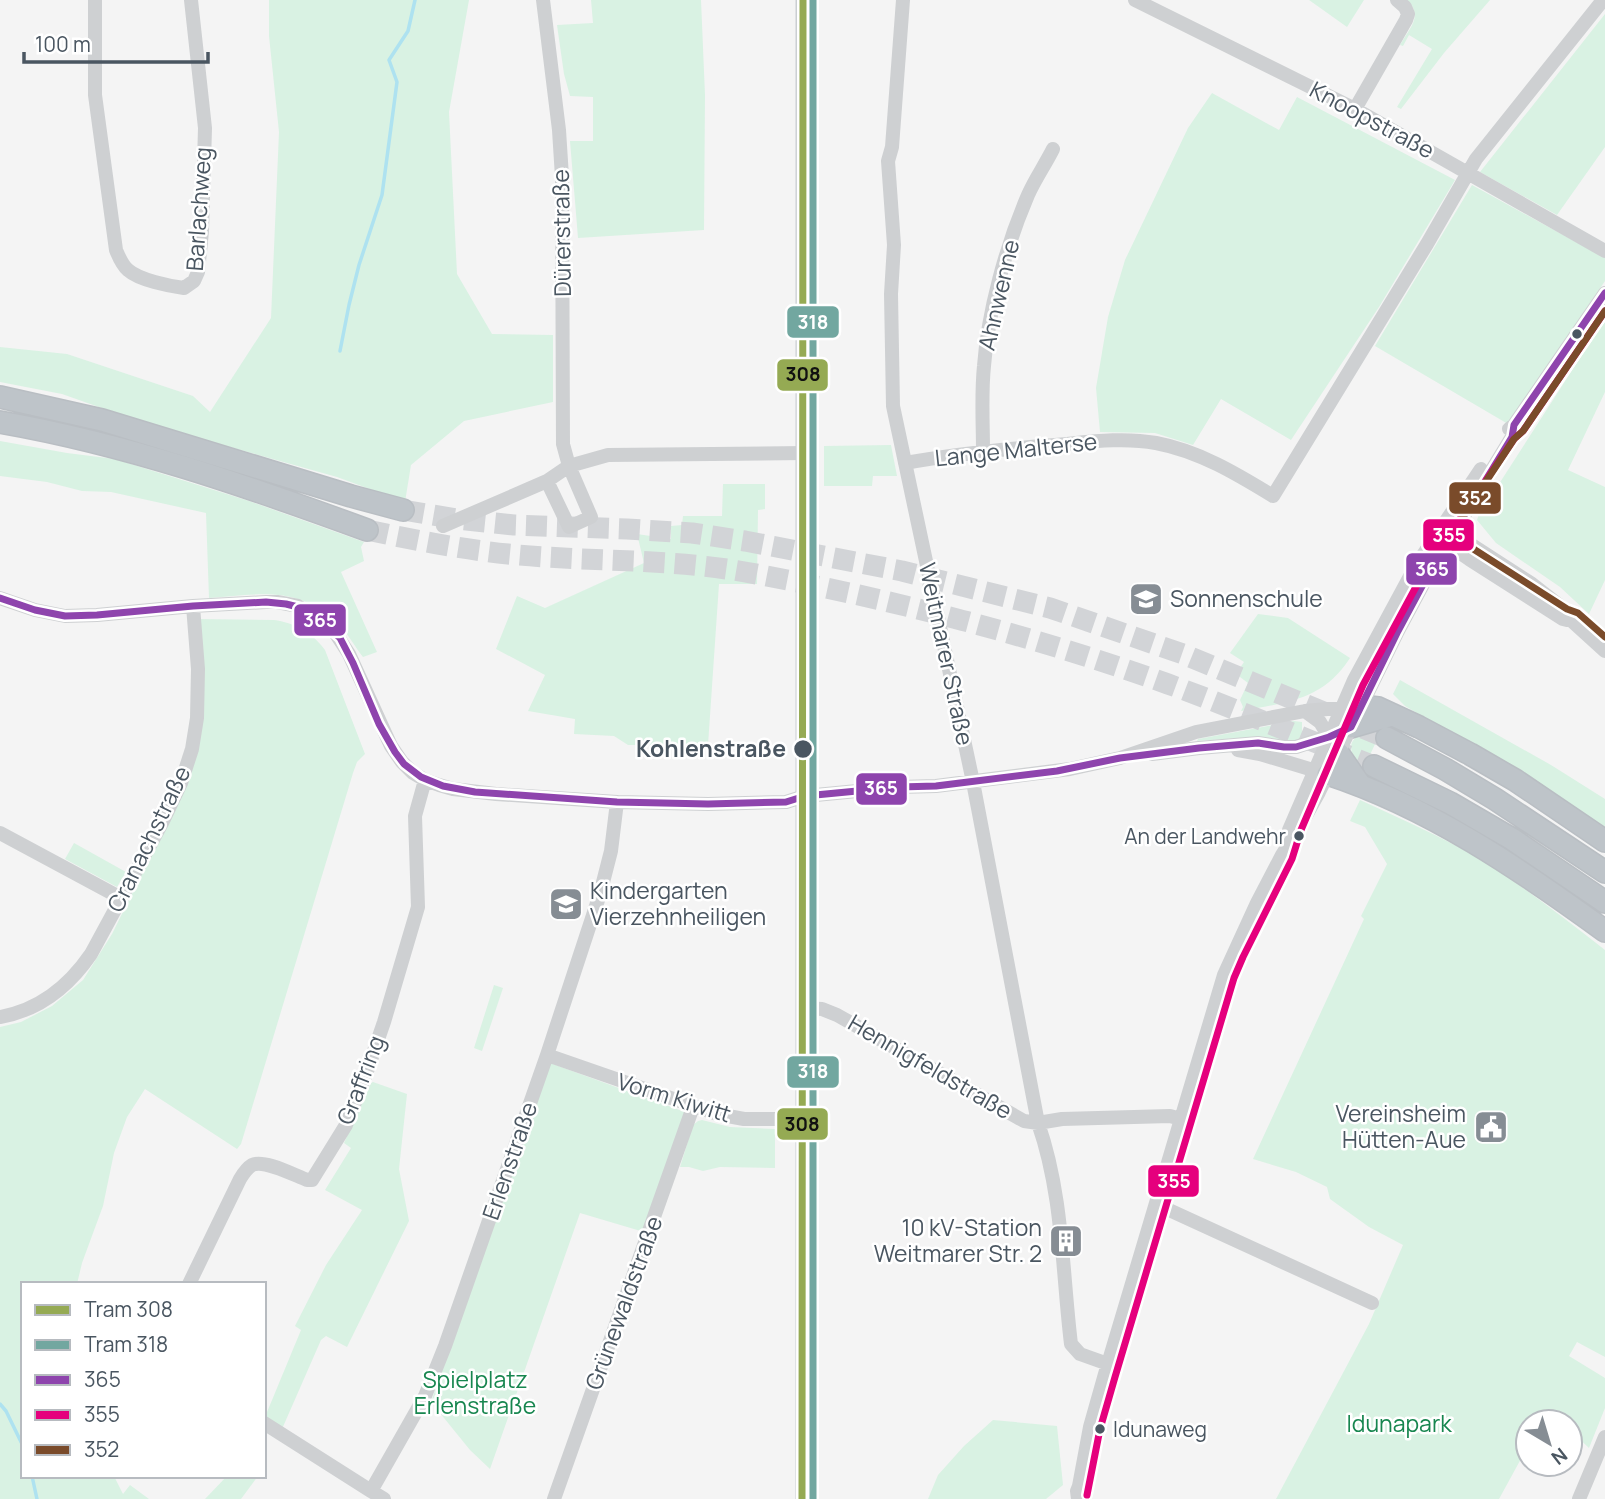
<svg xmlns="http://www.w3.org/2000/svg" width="1605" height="1499" viewBox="0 0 1605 1499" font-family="Manrope,sans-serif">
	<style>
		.green { fill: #d9f2e3 }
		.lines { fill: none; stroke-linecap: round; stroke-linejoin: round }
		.stream { stroke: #aee2f0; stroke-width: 3.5 }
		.highway-tunnel { stroke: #d2d4d7; stroke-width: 21; stroke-dasharray: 21 10; stroke-linecap: butt }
		.highway-casing { stroke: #b9bec3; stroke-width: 24 }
		.minor { stroke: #ced0d2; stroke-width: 14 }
		.major { stroke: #caced1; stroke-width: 19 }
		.highway { stroke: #bec4c9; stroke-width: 21 }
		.bus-1-casing { stroke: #fff; stroke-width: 12 }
		.bus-2-casing { stroke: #fff; stroke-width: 12 }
		.bus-3-casing { stroke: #fff; stroke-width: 12 }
		.bus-1 { stroke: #8e44ad; stroke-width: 7 }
		.bus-2 { stroke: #e5007d; stroke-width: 7 }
		.bus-3 { stroke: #7a4b2a; stroke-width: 7 }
		.tram-1-casing { stroke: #fff; stroke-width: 12 }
		.tram-2-casing { stroke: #fff; stroke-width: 12 }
		.tram-1 { stroke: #95aa53; stroke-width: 7 }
		.tram-2 { stroke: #72a7a0; stroke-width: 7 }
		.bus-dot { fill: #4a5661; stroke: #fff; stroke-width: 2.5 }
		.labels { text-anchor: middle; stroke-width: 5; stroke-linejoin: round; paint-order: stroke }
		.bus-label { font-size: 21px; fill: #4a5661; stroke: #fff; text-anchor: end }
		.street-label { font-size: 23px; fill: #4a5661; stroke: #fff }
		.poi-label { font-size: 23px; fill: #4a5661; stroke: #fff; text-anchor: start }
		.stop-label { font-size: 23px; font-weight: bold; fill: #4a5661; stroke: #fff; text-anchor: end }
		.park-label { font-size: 23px; fill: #17864f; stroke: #fff }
		.line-badge { stroke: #fff; stroke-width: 2.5 }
		.badge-label { font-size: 19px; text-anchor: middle; font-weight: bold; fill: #fff }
		.pale-badge-label { font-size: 19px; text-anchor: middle; font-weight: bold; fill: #111 }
	</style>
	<rect width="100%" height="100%" fill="#f4f4f4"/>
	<!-- green -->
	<path class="green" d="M269,0H469L449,112L457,274L492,334L553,335V402L464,421L411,465L405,502L337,477L144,423L62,394L0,382V347L67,354L193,396L210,412L271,318L279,132L269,36Z
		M591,0H701L705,95L704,230L578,238L570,141H593V97L570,96L564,74L557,25L593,23Z
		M1309,0H1364L1347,27Z
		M1407,0H1490L1444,53L1401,109L1397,107L1432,49L1409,35L1403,46L1400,45C1409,29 1424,16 1407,0Z
		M1605,14V147L1557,215L1480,172Z
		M1212,93L1279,130L1297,97L1455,180L1379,307L1291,440L1221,399L1193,445L1155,433L1100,432L1096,388L1108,317L1125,260L1188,128Z
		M1472,185L1605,258V281L1508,424L1375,346Z
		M1605,319V392L1568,470L1605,487V580L1589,614L1560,587L1496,543L1477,520L1485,495L1497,487Z
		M0,441L67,453L115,459L249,501L364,542L361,547L364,561L341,572L377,652L363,657C355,647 349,635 340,626C300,585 261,594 209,598L206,513L111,492L82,491L47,482L0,476Z
		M891,445L897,476H873L872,486H824V446Z
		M723,484H765V509L758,510L757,584H719L708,745H628L614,736L574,734L575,719L528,711L545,675L496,649L517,596L545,608L644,563L637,534L671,539V526L682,525L683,516H722Z
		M1258,614L1288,618L1350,658C1322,701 1287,702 1241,711L1243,707L1240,700L1248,683L1236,674L1244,662L1230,653Z
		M198,619L274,620C293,622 314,634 325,650L365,754L357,762L353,773L241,1144L237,1149L145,1089L127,1117L114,1153L103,1206L82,1263L77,1284H23V1476H114L123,1494L130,1485L149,1499H0V1027L21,1022L52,1006L83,980L112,934L163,831L197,752Z
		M1400,680L1551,765L1605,799V827L1555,795L1405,706L1393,694Z
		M1294,721L1302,722V742L1239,738L1197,741L1198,739Z
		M1384,725L1361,774C1342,740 1351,736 1384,725Z
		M1360,800C1405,821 1453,841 1496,869C1533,894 1569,922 1605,950V1357L1577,1342L1569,1356L1605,1378V1408L1589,1448L1570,1430V1422H1528V1459L1522,1457L1499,1499H1276L1369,1324L1403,1245L1369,1227L1330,1199L1327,1187L1296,1172L1253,1159L1364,919L1361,916L1387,864L1365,827L1350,821Z
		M74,843L126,872L117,887L65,859Z
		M494,985L503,988L482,1051L474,1048Z
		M550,1063L685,1112L644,1232L580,1213L490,1469L470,1450L431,1402Z
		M373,1082L407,1094L399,1169L409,1221L347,1347L326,1336L321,1340L282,1429L265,1417L301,1330L295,1326L326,1265L362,1210L325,1190L351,1148L344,1143L371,1083Z
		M702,1120L730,1127L775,1129V1168L720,1167L703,1171L689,1167H680L693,1125L698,1121Z
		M993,1420L1057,1426L1063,1485L1046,1499H928L938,1475L964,1446Z
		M227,1476H258L241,1499H205Z"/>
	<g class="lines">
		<!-- stream -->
		<path class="stream" d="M340,351L349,305L359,265L382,195L397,82L389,60L408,31L415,0
			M0,1404L6,1411L23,1446
			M32,1476L37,1499"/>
		<!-- highway-tunnel -->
		<path class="highway-tunnel" d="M403,510L456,519L514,525L627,529L692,533L745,541L902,571L1050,608L1183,654L1387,738
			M367,530C414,540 460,549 508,554C587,562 666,558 745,572C888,598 1031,635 1168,684C1237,709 1305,739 1374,766"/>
		<!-- highway casing -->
		<g class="highway-casing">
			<path id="highway" d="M0,397L102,420L351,496L403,510
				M0,422C127,444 247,486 367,530
				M1361,706L1378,708L1419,727L1470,754L1515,780L1605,841
				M1351,727L1392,715
				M1387,738L1445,769L1495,799L1605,872
				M1338,753L1360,785
				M1374,766L1450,803L1512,839L1605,902
				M1328,774C1429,807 1520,869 1605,931"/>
		</g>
		<!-- minor -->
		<path class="minor" d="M95,0V95L116,250C119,257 122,265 128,270C139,280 169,286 184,288L194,281L198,272L202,231L205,128L191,0
			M543,0L559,130L562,177L563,444L569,466L591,517L569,527L547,481
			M903,0L892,147L888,161L894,245L891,294L893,406L973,782L1038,1123C1063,1194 1062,1270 1071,1344L1080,1354L1108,1364
			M1135,0L1355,109L1605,251
			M1355,109L1406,20L1408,14L1405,7L1397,0
			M1509,429L1514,425L1605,293
			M983,451C983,423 981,394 984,366C988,311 1006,246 1028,195C1035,179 1045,165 1053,149
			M905,463C955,454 1004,449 1055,445C1088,442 1123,437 1156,443C1199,451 1237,474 1273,496L1427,244L1476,159L1603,0
			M443,526L547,481L569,466L608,455L805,453
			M1444,533H1453L1532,584L1569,613L1572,621L1605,651
			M1442,537L1447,544L1469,559L1563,619L1567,620
			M0,598L35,610L65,616L97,615L193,606L266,602H277L298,606L324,623L336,634L349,654L391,746L402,762L413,773L425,780L439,785L453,789L496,794L617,802L708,804L786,802L805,796L899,787L936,786L1070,769L1120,758L1196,732L1305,711L1361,706
			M1305,711L1320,722L1332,742
			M1238,750L1260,754L1323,773
			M1152,754L1199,748L1258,743L1284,747H1296L1332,735
			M1289,830L1354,680L1415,567L1481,469
			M0,833L121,898
			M805,1008L822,1009L837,1015L1024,1121L1038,1123L1062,1119L1170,1116L1181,1119
			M0,1017C40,1010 69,986 91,954L162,823L181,783L192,749L197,718L198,669L193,606
			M547,1055L717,1114L744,1119H805
			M1156,1204L1372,1303
			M189,1284L240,1179C243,1174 247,1168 252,1165C264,1159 294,1175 307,1180H312L346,1125L365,1077L384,1022L418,907L415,816L425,780
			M264,1423L371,1491
			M384,1499L371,1491L425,1396L445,1346L547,1055L600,894L611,851L617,802
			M554,1499L693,1107
			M1078,1499L1077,1491L1079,1486L1090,1427L1105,1374L1224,975L1257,903L1282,855L1298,830L1319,792L1398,631L1428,575L1512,437L1514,425
			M1579,1499L1605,1437"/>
		<!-- major -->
		<path class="major" d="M805,1499V0"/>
		<!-- highway -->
		<use href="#highway" class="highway"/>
		<!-- bus-1 casing -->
		<g class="bus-1-casing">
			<path id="bus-1" d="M0,598L35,610L65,616L97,615L193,606L266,602L286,604L298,607L319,619L340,638L353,663L379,724L395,752L404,764L421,777L443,786L475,792L617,802L708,804L786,802L805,796L899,787L936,786L1057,771L1120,758L1199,748L1258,743L1284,747H1296L1329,737L1351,727L1398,631L1428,575L1512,437L1514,425L1605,293"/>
		</g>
		<!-- bus-2 casing -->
		<g class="bus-2-casing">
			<path id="bus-2" d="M1087,1495L1100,1429L1115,1377L1234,978L1243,957L1292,859L1301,830L1363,685L1424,572L1514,439L1523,431L1605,311"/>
		</g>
		<!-- bus-3 casing -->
		<g class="bus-3-casing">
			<path id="bus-3" d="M1605,311L1523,431L1514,439L1452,533L1454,536L1475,550L1567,609L1578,613L1605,637"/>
		</g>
		<!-- bus-1 -->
		<use href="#bus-1" class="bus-1"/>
		<!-- bus-2 -->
		<use href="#bus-2" class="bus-2"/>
		<!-- bus-3 -->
		<use href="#bus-3" class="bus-3"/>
		<!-- tram-1 casing -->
		<g class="tram-1-casing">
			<path id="tram-1" d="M802,1499L803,0"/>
		</g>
		<!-- tram-2 casing -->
		<g class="tram-2-casing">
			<path id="tram-2" d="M813,1499V0"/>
		</g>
		<!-- tram-1 -->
		<use href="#tram-1" class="tram-1"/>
		<!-- tram-2 -->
		<use href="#tram-2" class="tram-2"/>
	</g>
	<!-- icons -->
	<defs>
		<g id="school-square" transform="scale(1.75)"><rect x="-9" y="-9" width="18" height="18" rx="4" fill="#868d94" stroke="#fff"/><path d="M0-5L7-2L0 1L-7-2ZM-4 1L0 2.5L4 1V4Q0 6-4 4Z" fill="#fff"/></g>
		<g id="civic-square" transform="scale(1.75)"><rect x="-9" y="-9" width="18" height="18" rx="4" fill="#868d94" stroke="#fff"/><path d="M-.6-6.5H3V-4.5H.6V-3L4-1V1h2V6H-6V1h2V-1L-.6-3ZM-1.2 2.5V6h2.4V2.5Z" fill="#fff"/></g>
		<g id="building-square" transform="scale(1.75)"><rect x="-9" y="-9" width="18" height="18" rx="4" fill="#868d94" stroke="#fff"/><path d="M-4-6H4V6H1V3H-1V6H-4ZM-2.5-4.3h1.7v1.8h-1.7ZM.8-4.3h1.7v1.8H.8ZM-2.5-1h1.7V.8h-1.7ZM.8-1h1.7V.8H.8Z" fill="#fff"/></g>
	</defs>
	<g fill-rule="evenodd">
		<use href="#school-square" x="1146" y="599"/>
		<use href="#school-square" x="566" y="904"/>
		<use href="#civic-square" x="1491" y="1127"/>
		<use href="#building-square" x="1066" y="1241"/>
	</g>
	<!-- markers -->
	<g class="bus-dot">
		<circle cx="1577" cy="334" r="6"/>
		<circle cx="803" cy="749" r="10"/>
		<circle cx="1299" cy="836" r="6"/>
		<circle cx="1100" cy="1429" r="6"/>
	</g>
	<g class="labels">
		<!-- bus labels -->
		<g class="bus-label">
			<text x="1286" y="844">An der Landwehr</text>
			<text x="1113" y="1437" text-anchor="start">Idunaweg</text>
		</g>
		<!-- street labels -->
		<g class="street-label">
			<text transform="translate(1372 120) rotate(28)" y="8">Knoopstraße</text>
			<text transform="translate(199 209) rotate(-86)" y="8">Barlachweg</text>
			<text transform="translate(562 233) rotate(-91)" y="8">Dürerstraße</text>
			<text transform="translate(999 295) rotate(-77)" y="8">Ahnwenne</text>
			<text transform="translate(1016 450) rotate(-6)" y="8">Lange Malterse</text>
			<text transform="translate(946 654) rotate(78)" y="8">Weitmarer Straße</text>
			<text transform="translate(149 839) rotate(-64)" y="8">Cranachstraße</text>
			<text transform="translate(930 1067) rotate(30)" y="8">Hennigfeldstraße</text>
			<text transform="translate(361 1080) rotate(-69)" y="8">Graffring</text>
			<text transform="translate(674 1098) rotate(17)" y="8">Vorm Kiwitt</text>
			<text transform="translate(510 1161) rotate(-71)" y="8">Erlenstraße</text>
			<text transform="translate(624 1303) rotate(-70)" y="8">Grünewaldstraße</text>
		</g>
		<!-- poi labels -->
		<g class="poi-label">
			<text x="1170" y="607">Sonnenschule</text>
			<text x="590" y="899">Kindergarten<tspan x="590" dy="26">Vierzehnheiligen</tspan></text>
			<text x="1466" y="1122" text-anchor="end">Vereinsheim<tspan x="1466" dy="26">Hütten-Aue</tspan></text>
			<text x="1042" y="1236" text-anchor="end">10 kV-Station<tspan x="1042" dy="26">Weitmarer Str. 2</tspan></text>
		</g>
		<!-- stop labels -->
		<g class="stop-label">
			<text x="786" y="757">Kohlenstraße</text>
		</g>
		<!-- park labels -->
		<g class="park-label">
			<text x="475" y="1388">Spielplatz<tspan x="475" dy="26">Erlenstraße</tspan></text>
			<text x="1399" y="1432">Idunapark</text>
		</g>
	</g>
	<g class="line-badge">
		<rect x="786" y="305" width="54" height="34" rx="7" fill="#72a7a0"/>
		<rect x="776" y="358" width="53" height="34" rx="7" fill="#95aa53"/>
		<rect x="1448" y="481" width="54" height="34" rx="7" fill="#7a4b2a"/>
		<rect x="1422" y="518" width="53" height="34" rx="7" fill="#e5007d"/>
		<rect x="1405" y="552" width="53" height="34" rx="7" fill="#8e44ad"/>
		<rect x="293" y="603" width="54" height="34" rx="7" fill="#8e44ad"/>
		<rect x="855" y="772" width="53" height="34" rx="7" fill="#8e44ad"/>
		<rect x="786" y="1055" width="54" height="34" rx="7" fill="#72a7a0"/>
		<rect x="776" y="1107" width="53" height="34" rx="7" fill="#95aa53"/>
		<rect x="1147" y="1164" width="53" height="34" rx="7" fill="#e5007d"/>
	</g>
	<g class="badge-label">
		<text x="813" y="329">318</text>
		<text x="1475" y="505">352</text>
		<text x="1449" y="542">355</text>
		<text x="1432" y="576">365</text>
		<text x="320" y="627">365</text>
		<text x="881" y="795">365</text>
		<text x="813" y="1078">318</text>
		<text x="1174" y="1188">355</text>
	</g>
	<g class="pale-badge-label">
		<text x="803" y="381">308</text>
		<text x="802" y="1131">308</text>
	</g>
	<!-- legend -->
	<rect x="21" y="1282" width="245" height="196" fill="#ffffff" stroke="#b7bbc0" stroke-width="2"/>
	<rect x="35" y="1305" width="35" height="10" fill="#95aa53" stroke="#b7bbc0" stroke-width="2"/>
	<text x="84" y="1317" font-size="21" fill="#4a5661">Tram 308</text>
	<rect x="35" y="1340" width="35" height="10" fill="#72a7a0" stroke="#b7bbc0" stroke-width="2"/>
	<text x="84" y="1352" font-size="21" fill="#4a5661">Tram 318</text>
	<rect x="35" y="1375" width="35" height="10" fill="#8e44ad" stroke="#b7bbc0" stroke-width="2"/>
	<text x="84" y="1387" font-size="21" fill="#4a5661">365</text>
	<rect x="35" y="1410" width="35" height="10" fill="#e5007d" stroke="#b7bbc0" stroke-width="2"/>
	<text x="84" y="1422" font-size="21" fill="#4a5661">355</text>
	<rect x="35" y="1445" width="35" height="10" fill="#7a4b2a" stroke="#b7bbc0" stroke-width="2"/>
	<text x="84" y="1457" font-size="21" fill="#4a5661">352</text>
	<!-- north arrow -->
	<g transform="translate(1549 1443) rotate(142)"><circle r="33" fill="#ffffff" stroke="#b7bbc0" stroke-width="2"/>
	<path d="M0-5L12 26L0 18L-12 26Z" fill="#868d94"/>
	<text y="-10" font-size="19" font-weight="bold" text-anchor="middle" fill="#4a5661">N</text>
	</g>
	<!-- scale -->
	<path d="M24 52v10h184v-10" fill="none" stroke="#4a5661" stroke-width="3.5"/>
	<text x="35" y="52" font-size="21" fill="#4a5661" stroke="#ffffff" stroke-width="5" paint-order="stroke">100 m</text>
</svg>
